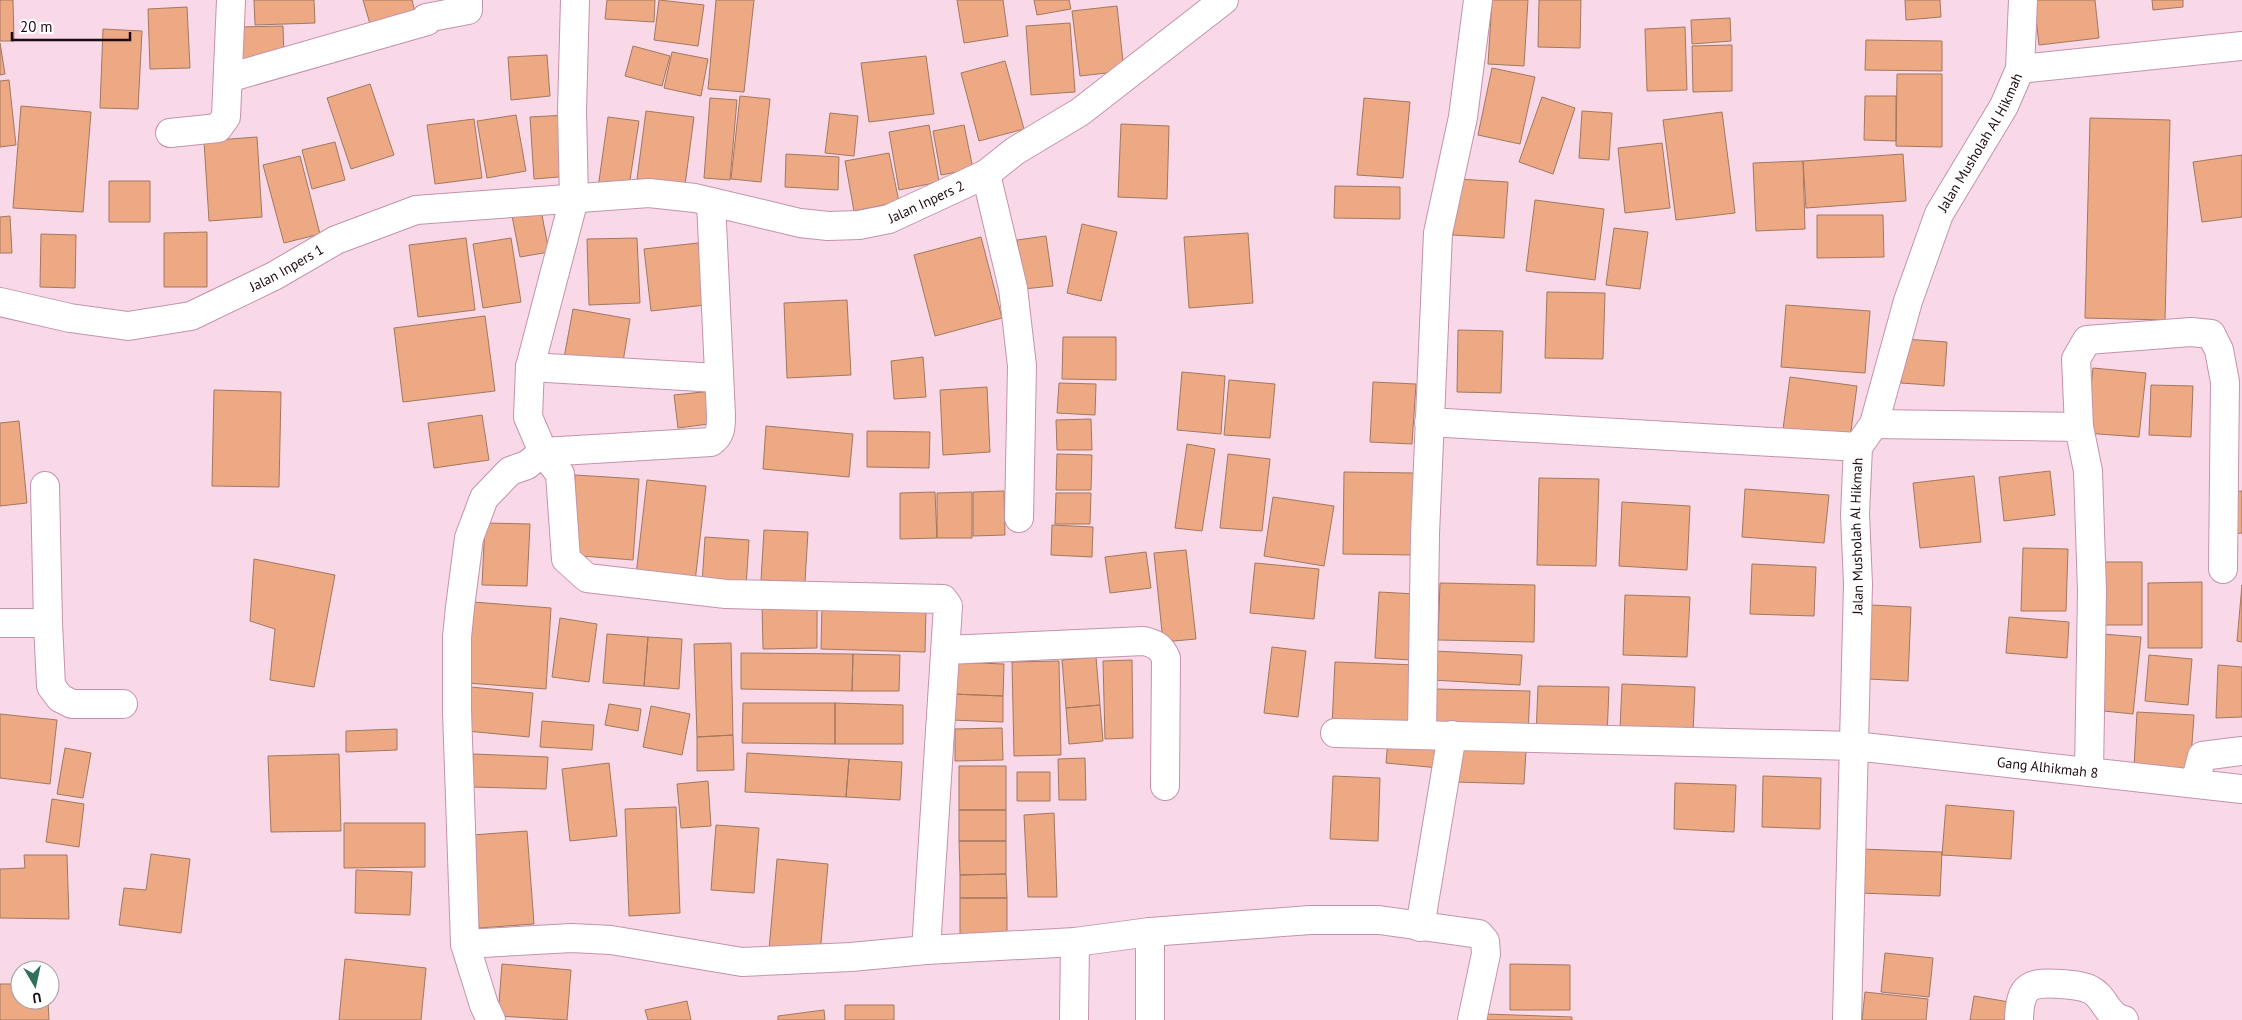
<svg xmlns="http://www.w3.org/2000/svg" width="2242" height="1020" viewBox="0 0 2242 1020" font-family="'PT Sans',sans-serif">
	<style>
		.building { fill: #eda984; stroke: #a3775f }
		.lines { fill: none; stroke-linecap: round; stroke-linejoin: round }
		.minor-casing { stroke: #c493aa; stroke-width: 30 }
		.minor { stroke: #fff; stroke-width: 28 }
		.labels { text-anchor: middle; stroke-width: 5; stroke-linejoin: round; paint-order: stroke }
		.street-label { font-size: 14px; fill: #1c0b14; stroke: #fff }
	</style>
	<rect width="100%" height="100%" fill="#f9d9e8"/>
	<!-- building -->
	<path class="building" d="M0,0H13L14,41H0Z
		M254,0H314L315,23L255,25Z
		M363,0H412L415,12L370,24Z
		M607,0H655L654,22L605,19Z
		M659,0L704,5L698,46L654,40Z
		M716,0H754L744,92L708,89Z
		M957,0H1003L1008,36L964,43Z
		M1034,0H1069L1071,9L1037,15Z
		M1492,0H1528L1524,66L1488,64Z
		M1539,0H1581L1580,48L1538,47Z
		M1905,0H1940L1941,17L1906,20Z
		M2034,0H2095L2099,38L2039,45Z
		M2152,0H2183V7L2153,10Z
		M1117,6L1124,71L1080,76L1072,11Z
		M187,7L190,68L150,69L148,9Z
		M1730,18L1731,41L1692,44L1691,20Z
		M1070,23L1075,92L1031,95L1026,26Z
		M283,26L284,59L242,61L241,27Z
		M1685,27L1687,90L1647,91L1645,29Z
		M103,29L142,31L138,109L100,108Z
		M1866,40L1942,41V71L1865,70Z
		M0,43L5,74L0,75Z
		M1732,45V91L1693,92L1692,46Z
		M633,46L670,56L662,86L625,76Z
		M672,52L708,59L701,96L664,88Z
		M547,55L550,96L511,100L508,57Z
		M926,56L934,114L869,122L861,63Z
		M1005,61L1024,129L979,141L961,73Z
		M1492,68L1535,77L1520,144L1478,135Z
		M1897,74H1942V147L1896,146Z
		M9,80L16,145L0,147V81Z
		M370,84L394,155L351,169L327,98Z
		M740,96L770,99L761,182L731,179Z
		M1865,96H1896V141L1864,140Z
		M1542,97L1575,108L1553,174L1519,162Z
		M710,98L737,100L730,180L704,178Z
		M1364,98L1410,102L1403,178L1357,175Z
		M21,106L91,112L83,212L13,208Z
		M646,111L694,117L685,185L637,179Z
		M1582,111L1612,113L1609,160L1579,158Z
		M1722,112L1735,213L1676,220L1663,120Z
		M830,113L858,116L854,156L825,153Z
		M516,115L526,171L487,178L477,121Z
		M567,115L571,176L534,179L530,117Z
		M608,117L639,121L628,193L598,188Z
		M2090,118L2170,120L2165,320L2085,318Z
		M474,119L482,178L435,184L427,125Z
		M1121,124L1169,126L1167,199L1118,197Z
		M929,125L939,182L899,190L889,132Z
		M964,125L973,169L941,175L933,131Z
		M257,137L262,217L209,221L204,141Z
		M335,142L345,180L312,189L302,150Z
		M1662,143L1670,208L1625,213L1618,148Z
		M889,153L899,202L854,211L845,161Z
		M786,154L839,157L838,190L785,187Z
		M1903,154L1906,201L1806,208L1803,161Z
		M2242,155V217L2202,222L2193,162Z
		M300,156L320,234L284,243L263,165Z
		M1803,161L1805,229L1756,231L1753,163Z
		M1457,179L1508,182L1504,238L1453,235Z
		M109,181H150V222H109Z
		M1335,186L1400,187V219L1334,218Z
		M1535,200L1604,209L1595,280L1526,271Z
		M541,210L549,252L520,257L512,216Z
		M1817,215H1883L1884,257L1817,258Z
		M10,216L12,253H0V217Z
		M1082,224L1117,232L1101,301L1067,293Z
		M1614,228L1648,232L1640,289L1606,285Z
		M207,232V287H164V233Z
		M1248,233L1253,303L1189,308L1184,237Z
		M41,234L76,235L75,288L40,287Z
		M1046,236L1053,286L1023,289L1017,240Z
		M981,237L1002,318L935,336L914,255Z
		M466,238L475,310L418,317L409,245Z
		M511,238L521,302L483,308L473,244Z
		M637,238L640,303L589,305L587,239Z
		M698,243L706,305L651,311L644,249Z
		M1547,292L1605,293L1603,359L1545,358Z
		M847,300L851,375L787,378L784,303Z
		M1786,305L1870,311L1865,373L1781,367Z
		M573,309L630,319L622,368L564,358Z
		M485,316L495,391L403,402L394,328Z
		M1458,330L1503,331L1501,393L1457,392Z
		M1063,337H1116V380L1062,379Z
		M1904,339L1947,342L1944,386L1901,383Z
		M923,357L926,397L894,399L891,361Z
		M2093,368L2146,373L2139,437L2086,433Z
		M1182,372L1225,376L1221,434L1177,430Z
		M1790,377L1857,386L1850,438L1783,429Z
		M1229,380L1275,384L1270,438L1224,435Z
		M1373,382L1416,384L1412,444L1370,442Z
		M1059,383L1096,384L1095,415L1057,413Z
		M2151,385L2193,386L2191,437L2149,435Z
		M987,387L990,452L943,455L940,390Z
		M214,390L281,392L279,487L212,486Z
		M712,391L716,423L678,428L674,395Z
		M482,415L489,460L434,468L428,423Z
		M1091,419L1092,450H1057L1056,420Z
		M19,421L27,503L0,506V423Z
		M766,426L853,434L849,477L763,469Z
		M867,431L930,432L929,468L867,467Z
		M1187,444L1215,449L1202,531L1175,528Z
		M1057,454L1092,455L1091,490H1056Z
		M1228,454L1270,459L1262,531L1220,528Z
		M2050,471L2055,515L2004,521L1999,477Z
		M1344,472L1414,473V555L1343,554Z
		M575,475L639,479L633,560L569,555Z
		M1974,476L1981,542L1920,548L1913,483Z
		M1539,478L1599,479L1596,566L1537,565Z
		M647,480L706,486L695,582L636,575Z
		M1745,489L1829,495L1824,543L1742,537Z
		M1004,491L1005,535L973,536V492Z
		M2242,491V533L2232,534L2228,492Z
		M935,492L937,538L900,539V493Z
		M972,492V538H937V493Z
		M1056,493H1091L1090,524H1055Z
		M1273,497L1334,506L1324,566L1264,556Z
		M1622,502L1690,506L1687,570L1619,566Z
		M485,523L530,524L527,586L482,585Z
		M1052,525L1093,527L1092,557L1051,555Z
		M764,530L808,532L805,582L761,580Z
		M705,537L749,540L746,587L702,584Z
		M2023,548L2068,549L2066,611H2021Z
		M1186,550L1196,639L1163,642L1154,553Z
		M1146,552L1151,588L1110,593L1105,557Z
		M254,559L335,575L314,687L270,680L275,629L250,621Z
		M2097,562H2142V625H2097Z
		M1255,563L1319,569L1314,619L1250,613Z
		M1752,564L1816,567L1814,616L1750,614Z
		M2202,582V648H2148V583Z
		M1440,583L1535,585L1534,642L1438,640Z
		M2242,585V642L2237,641Z
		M1379,592L1416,594L1412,660L1375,658Z
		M1625,595L1690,597L1687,657L1623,655Z
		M473,602L551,608L546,689L467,683Z
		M817,604V648L763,649L762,605Z
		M822,604L926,606L925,652L821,649Z
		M1871,605L1911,607L1908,681L1868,679Z
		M2009,617L2069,622L2067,658L2006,653Z
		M560,618L597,624L589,682L552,677Z
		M607,634L648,637L644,686L603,683Z
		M2102,634L2141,637L2133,714L2094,710Z
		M648,637L682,639L679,689L644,686Z
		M731,643L733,735L697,737L694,644Z
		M1272,647L1306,651L1298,717L1264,713Z
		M1433,651L1522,655L1520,685L1432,680Z
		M741,653L853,654L852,691L741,689Z
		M853,654L900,655L899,691H852Z
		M2149,655L2192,659L2188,705L2145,701Z
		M1096,657L1100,705L1066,708L1062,660Z
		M1132,660L1133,738L1105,739L1103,661Z
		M1059,661L1061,755L1014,756L1012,662Z
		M952,662L1004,664L1003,696L951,694Z
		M1335,662L1416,665L1413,729L1332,726Z
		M2218,665L2242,667V717L2216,718Z
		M1622,684L1695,687L1693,733L1620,730Z
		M1538,686L1609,687L1607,737L1536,735Z
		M471,687L533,693L529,737L467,731Z
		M1434,689L1530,691L1528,734L1433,732Z
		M951,694L1003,696V722L951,720Z
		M743,703H835V744L742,743Z
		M835,703L903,705V744H835Z
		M609,704L641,709L638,731L605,725Z
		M1100,705L1103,741L1069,744L1066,708Z
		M651,706L690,714L682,755L643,747Z
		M2137,712L2194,715L2190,772L2134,768Z
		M0,714L57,720L50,784L0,778Z
		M542,721L594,725L592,750L540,747Z
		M1002,728L1003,760L955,761V729Z
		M397,729V750L346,752V731Z
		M733,735L734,770L697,771V737Z
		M1388,739L1441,743L1439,768L1386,763Z
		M1457,747L1526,750L1524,784L1456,782Z
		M65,748L91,753L83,798L57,794Z
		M747,753L849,759L846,797L745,792Z
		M339,754L341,831L271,832L268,756Z
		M473,754L548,757L546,789L472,787Z
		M1085,758L1086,800H1059L1058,759Z
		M849,759L902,762L900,800L846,797Z
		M609,763L617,836L570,841L562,769Z
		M959,766H1006V810H959Z
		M1017,772H1050V801H1017Z
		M1333,776L1380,778L1378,841L1330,839Z
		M1763,776L1821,778L1820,829L1762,827Z
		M708,781L711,826L681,828L677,784Z
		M1675,783L1736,785L1734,832L1674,829Z
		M52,799L84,804L79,847L46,842Z
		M1946,805L2014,811L2011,859L1942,855Z
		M676,807L680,913L629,916L625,809Z
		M959,810H1006V841H959Z
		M1054,813L1057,897H1028L1024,815Z
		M344,823H425V867L344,868Z
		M716,825L759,828L754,893L711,890Z
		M527,831L534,924L479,928L472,835Z
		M959,841H1006V874L960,875Z
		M1861,849L1942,852L1940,896L1859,893Z
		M151,854L190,859L181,933L119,925L124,888L146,890Z
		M24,855H67L69,919L0,918V869L25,868Z
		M777,859L828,864L820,954L769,950Z
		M356,870L412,872L410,915L355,913Z
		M1006,874L1007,898H960V875Z
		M960,898H1007V936H960Z
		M1885,953L1933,958L1929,997L1881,992Z
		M345,959L426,968L421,1020H339Z
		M502,964L571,970L567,1020L498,1016Z
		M1510,964L1570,965V1010H1510Z
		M0,984H20V1000H48L49,1020H0Z
		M1865,992L1928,999L1926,1020H1862Z
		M1974,996L2015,1003L2012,1020H1970Z
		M687,1001L691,1020H648L645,1010Z
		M845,1005H894V1020H845Z
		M824,1010L825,1020H778V1016Z
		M1485,1014L1572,1017V1020H1485Z"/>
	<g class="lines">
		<!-- minor casing -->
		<g class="minor-casing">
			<g id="minor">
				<path d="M2020,69L2242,46"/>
				<path d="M228,78L427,21L426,18L468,10V0"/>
				<path d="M170,133L218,128L226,117L231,0"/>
				<path d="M986,174L1013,288L1022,366L1019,518"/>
				<path id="s1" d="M0,302L70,318L128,326L191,316L274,276L336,240L416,210L649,193L695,198L800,223L828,226L859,225L889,219L986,174L1015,151L1080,112L1224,0"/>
				<path d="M530,367L718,378"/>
				<path d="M1429,422L1858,447"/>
				<path d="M1874,424L2079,427L2088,471L2092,591L2089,772"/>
				<path d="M2079,427L2076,359L2087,340L2191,332L2211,334L2219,350L2225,382L2223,569"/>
				<path d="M543,452L560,474L566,559L587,578L726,594L943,599L948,606L926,950"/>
				<path d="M543,452L711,442C721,435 721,427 721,415L711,202"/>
				<path d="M0,623H48L45,486"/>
				<path d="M48,623L51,686L60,698L72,704H123"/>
				<path d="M946,650L1144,641C1156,644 1161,647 1166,658L1165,786"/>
				<path id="s2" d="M1335,733L1854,746L2242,789"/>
				<path d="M1422,733L1425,534L1438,233L1463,117L1478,0"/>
				<path d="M2195,783L2202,756L2242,751"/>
				<path d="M1420,927L1452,735"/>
				<path d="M1150,932V1020"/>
				<path d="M465,944L572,938L611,940L742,962L851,957L926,950L1075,942L1150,932L1310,920H1379L1479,934L1485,941L1486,954L1472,1020"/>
				<path d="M491,1020L484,1005L465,944L457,711V637L460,607L469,538L484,498L510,471L527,465L543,452L528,417L530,367L574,199L572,111L575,0"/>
				<path d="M1074,1020L1075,942"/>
				<path id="s3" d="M1847,1020L1858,584L1855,514L1858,447L1874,424L1908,301L1939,214L2004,106L2020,69L2023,0"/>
				<path d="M2019,1020C2020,984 2030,982 2062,984C2072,985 2082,985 2091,990C2105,997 2107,1017 2124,1020"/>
			</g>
		</g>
		<!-- minor -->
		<use href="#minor" class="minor"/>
	</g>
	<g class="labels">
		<!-- street labels -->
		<g class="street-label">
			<text dy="5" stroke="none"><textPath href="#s3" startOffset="904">Jalan Musholah Al Hikmah</textPath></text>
			<text dy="5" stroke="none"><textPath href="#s1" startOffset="962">Jalan Inpers 2</textPath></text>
			<text dy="5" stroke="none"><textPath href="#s1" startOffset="301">Jalan Inpers 1</textPath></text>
			<text dy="5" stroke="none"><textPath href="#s3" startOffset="484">Jalan Musholah Al Hikmah</textPath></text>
			<text dy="5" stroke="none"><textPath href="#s2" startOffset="714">Gang Alhikmah 8</textPath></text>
		</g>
	</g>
	<!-- north arrow -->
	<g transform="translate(35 985) rotate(171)"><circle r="24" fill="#ffffff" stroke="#a49da1"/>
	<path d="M0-4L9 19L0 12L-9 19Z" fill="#326f5b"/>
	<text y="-8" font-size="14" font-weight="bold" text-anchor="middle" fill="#1c0b14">U</text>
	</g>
	<!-- scale -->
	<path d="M12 32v8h118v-8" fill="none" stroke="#1c0b14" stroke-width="2.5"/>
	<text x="20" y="32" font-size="15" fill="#1c0b14" stroke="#ffffff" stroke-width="4" paint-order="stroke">20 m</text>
</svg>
